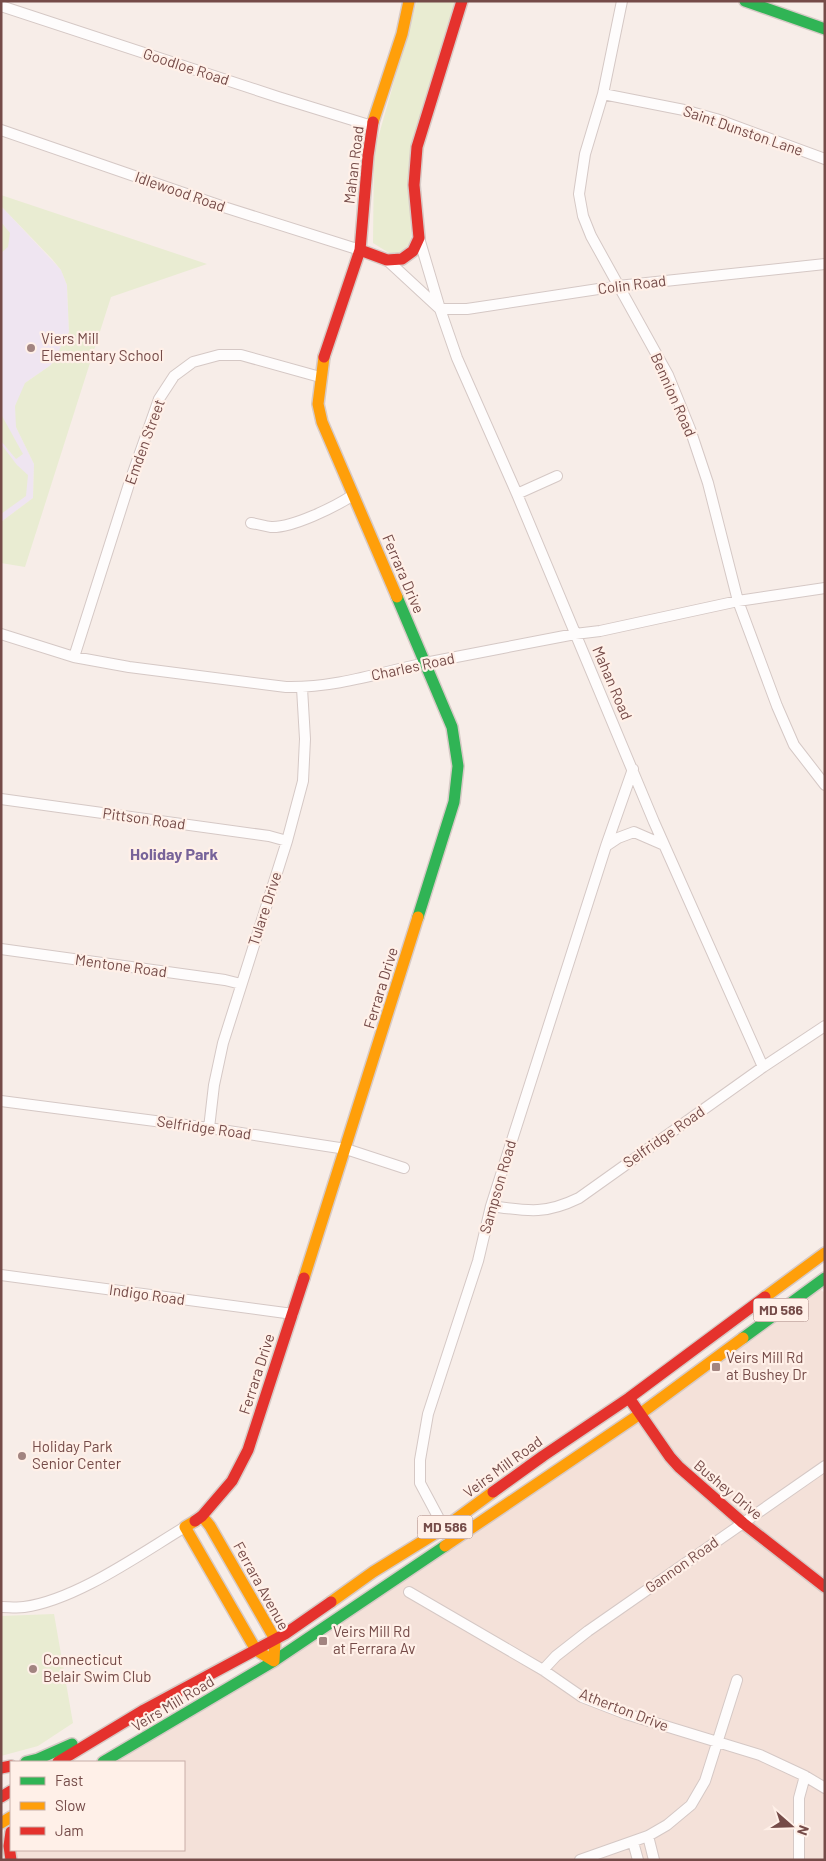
<svg xmlns="http://www.w3.org/2000/svg" width="826" height="1861" viewBox="0 0 826 1861" font-family="Barlow,sans-serif">
	<style>
		.residential { fill: #f4e1d9 }
		.education { fill: #efe5f1 }
		.green { fill: #e9ecd2 }
		.lines { fill: none; stroke-linecap: round; stroke-linejoin: round }
		.street-casing { stroke: #d5c8c5; stroke-width: 12 }
		.fast-casing { stroke: #d7cac6; stroke-width: 14 }
		.slow-casing { stroke: #d7cac6; stroke-width: 14 }
		.jam-casing { stroke: #d7cac6; stroke-width: 14 }
		.street { stroke: #fefcfc; stroke-width: 10 }
		.fast { stroke: #30b455; stroke-width: 11 }
		.slow { stroke: #ff9f0a; stroke-width: 11 }
		.jam { stroke: #e5322d; stroke-width: 11 }
		.poi-dot { fill: #a28480; stroke: #fff0e8; stroke-width: 2 }
		.labels { text-anchor: middle; stroke-width: 4.5; stroke-linejoin: round; paint-order: stroke }
		.shield { fill: #fff0e8; stroke: #9e7c78; stroke-width: 1 }
		.shield-label { font-size: 14px; font-weight: bold; fill: #754b48 }
		.street-label { font-size: 15px; fill: #754b48; stroke: #fff0e8 }
		.poi-label { font-size: 15px; fill: #754b48; stroke: #fff0e8; text-anchor: start }
		.neighbourhood-label { font-size: 16px; font-weight: bold; fill: #786399; stroke: #fff0e8 }
	</style>
	<rect width="100%" height="100%" fill="#f7ede8"/>
	<!-- residential -->
	<path class="residential" d="M814,1285L825,1293V1860H11V1850H184V1762H103L274,1661Z"/>
	<!-- education -->
	<path class="education" d="M1,206L61,270L67,285L69,332L51,365L25,383L16,427L34,464L33,498L1,522Z"/>
	<!-- green -->
	<path class="green" d="M417,1H456L410,214C410,237 417,243 394,256L373,243L374,152Z
		M1,195L207,264L111,297L25,567L1,563V522L33,498L34,464L16,427L15,406L25,383L51,365L69,332L67,285L61,270L52,259L1,206Z
		M1,222L10,233L8,247L1,253Z
		M1,414L23,454L16,459L1,441Z
		M1,444L17,465L28,475L26,496L1,514Z
		M54,1614L73,1723L38,1746L1,1756V1616Z"/>
	<g class="lines">
		<!-- street casing -->
		<g class="street-casing">
			<path id="street" d="M622,1L603,94L585,154L579,194L583,216L591,236L668,375L690,429L708,483L738,601L777,706L794,745L825,785
				M1,6L278,97L372,126
				M603,94L684,110L716,119L825,159
				M1,130L227,208L360,250
				M419,238L440,309H467L618,286L825,264
				M387,260L440,309L457,358L517,494L654,822L763,1067
				M517,494L557,476
				M251,523C258,524 264,526 271,527C292,528 335,507 353,495
				M1,634L74,657L129,667L286,687C334,688 379,673 425,663C475,653 525,644 575,634L600,631L738,601L825,588
				M74,657L129,484L159,399L174,376L193,362L219,355H241L320,377
				M1,799L269,836L287,841
				M606,846L618,838L634,832L664,845
				M1,949L225,980L241,984
				M1,1101L209,1128L346,1149L404,1168
				M209,1128L214,1085L223,1043L287,841L303,781L305,739L302,688
				M491,1206C527,1211 544,1215 579,1198L763,1067L825,1026
				M1,1275L293,1314
				M444,1528L420,1483V1460L428,1414L478,1261L491,1206L606,846L633,769
				M409,1592L543,1670L582,1697L626,1714L760,1755L805,1776L825,1788
				M1,1607C9,1607 17,1608 24,1607C76,1600 140,1554 185,1527
				M543,1670L556,1656L588,1631L825,1466
				M648,1836L654,1860
				M633,1842L638,1860
				M580,1860L648,1836L667,1825L691,1805L705,1781L737,1680
				M799,1860V1798L805,1776"/>
		</g>
		<!-- fast casing -->
		<g class="fast-casing">
			<path id="fast" d="M745,1L825,29
				M397,597L452,727L458,766L454,802L418,917
				M743,1338L825,1278
				M26,1762L38,1759L72,1744
				M103,1762L274,1661L445,1546"/>
		</g>
		<!-- slow casing -->
		<g class="slow-casing">
			<path id="slow" d="M373,122L402,34L409,1
				M324,357L318,404L322,422L397,597
				M304,1278L418,917
				M765,1297L825,1253
				M195,1521L185,1527L256,1650L274,1661L275,1639L210,1526L202,1516
				M445,1546L640,1414L743,1338
				M331,1602L373,1572L444,1528L493,1492
				M1,1823L11,1817"/>
		</g>
		<!-- jam casing -->
		<g class="jam-casing">
			<path id="jam" d="M360,250L387,260L402,259L413,251L419,238L414,185L417,147L462,1
				M324,357L360,250L368,156L373,122
				M629,1398L670,1457L679,1467L743,1523L825,1587
				M493,1492L543,1456L629,1398L765,1297
				M195,1521L202,1516L232,1481L248,1450L304,1278
				M58,1762L144,1710L285,1634L331,1602
				M1,1768L11,1766
				M1,1797L11,1791
				M11,1832L9,1846L11,1860"/>
		</g>
		<!-- street -->
		<use href="#street" class="street"/>
		<!-- fast -->
		<use href="#fast" class="fast"/>
		<!-- slow -->
		<use href="#slow" class="slow"/>
		<!-- jam -->
		<use href="#jam" class="jam"/>
	</g>
	<!-- markers -->
	<g class="poi-dot">
		<circle cx="31" cy="348" r="5"/>
		<rect x="711" y="1362" width="10" height="10" rx="2.5"/>
		<circle cx="22" cy="1456" r="5"/>
		<rect x="318" y="1636" width="10" height="10" rx="2.5"/>
		<circle cx="33" cy="1669" r="5"/>
	</g>
	<g class="labels">
		<!-- shield labels -->
		<g class="shield">
			<rect x="753.5" y="1298.5" width="55" height="23" rx="4"/>
			<rect x="417.5" y="1515.5" width="55" height="23" rx="4"/>
		</g>
		<g class="shield-label">
			<text x="781" y="1315">MD 586</text>
			<text x="445" y="1532">MD 586</text>
		</g>
		<!-- street labels -->
		<g class="street-label">
			<text transform="translate(186 67) rotate(18)" y="5">Goodloe Road</text>
			<text transform="translate(743 131) rotate(19)" y="5">Saint Dunston Lane</text>
			<text transform="translate(354 165) rotate(-83)" y="5">Mahan Road</text>
			<text transform="translate(180 192) rotate(19)" y="5">Idlewood Road</text>
			<text transform="translate(632 285) rotate(-7)" y="5">Colin Road</text>
			<text transform="translate(673 395) rotate(66)" y="5">Bennion Road</text>
			<text transform="translate(145 442) rotate(-70)" y="5">Emden Street</text>
			<text transform="translate(403 574) rotate(67)" y="5">Ferrara Drive</text>
			<text transform="translate(413 667) rotate(-12)" y="5">Charles Road</text>
			<text transform="translate(612 683) rotate(67)" y="5">Mahan Road</text>
			<text transform="translate(144 819) rotate(8)" y="5">Pittson Road</text>
			<text transform="translate(265 909) rotate(-72)" y="5">Tulare Drive</text>
			<text transform="translate(121 966) rotate(8)" y="5">Mentone Road</text>
			<text transform="translate(381 988) rotate(-73)" y="5">Ferrara Drive</text>
			<text transform="translate(204 1128) rotate(8)" y="5">Selfridge Road</text>
			<text transform="translate(664 1137) rotate(-35)" y="5">Selfridge Road</text>
			<text transform="translate(498 1187) rotate(-74)" y="5">Sampson Road</text>
			<text transform="translate(147 1295) rotate(8)" y="5">Indigo Road</text>
			<text transform="translate(257 1374) rotate(-72)" y="5">Ferrara Drive</text>
			<text transform="translate(503 1467) rotate(-36)" y="5">Veirs Mill Road</text>
			<text transform="translate(728 1490) rotate(40)" y="5">Bushey Drive</text>
			<text transform="translate(682 1565) rotate(-35)" y="5">Gannon Road</text>
			<text transform="translate(261 1586) rotate(61)" y="5">Ferrara Avenue</text>
			<text transform="translate(173 1704) rotate(-31)" y="5">Veirs Mill Road</text>
			<text transform="translate(624 1710) rotate(21)" y="5">Atherton Drive</text>
		</g>
		<!-- poi labels -->
		<g class="poi-label">
			<text x="41" y="344">Viers Mill<tspan x="41" dy="17">Elementary School</tspan></text>
			<text x="726" y="1363">Veirs Mill Rd<tspan x="726" dy="17">at Bushey Dr</tspan></text>
			<text x="32" y="1452">Holiday Park<tspan x="32" dy="17">Senior Center</tspan></text>
			<text x="333" y="1637">Veirs Mill Rd<tspan x="333" dy="17">at Ferrara Av</tspan></text>
			<text x="43" y="1665">Connecticut<tspan x="43" dy="17">Belair Swim Club</tspan></text>
		</g>
		<!-- neighbourhood labels -->
		<g class="neighbourhood-label">
			<text x="174" y="860">Holiday Park</text>
		</g>
	</g>
	<!-- border -->
	<rect width="826" height="1861" fill="none" stroke="#754b48" stroke-width="5"/>
	<!-- legend -->
	<rect x="10" y="1761" width="175" height="90" fill="#fff0e8" stroke="#c8aea8"/>
	<rect x="20" y="1777" width="25" height="8" fill="#30b455" stroke="#c8aea8"/>
	<text x="55" y="1786" font-size="15" fill="#754b48">Fast</text>
	<rect x="20" y="1802" width="25" height="8" fill="#ff9f0a" stroke="#c8aea8"/>
	<text x="55" y="1811" font-size="15" fill="#754b48">Slow</text>
	<rect x="20" y="1827" width="25" height="8" fill="#e5322d" stroke="#c8aea8"/>
	<text x="55" y="1836" font-size="15" fill="#754b48">Jam</text>
	<!-- north arrow -->
	<g transform="translate(791 1826) rotate(110)" stroke="#fff0e8" stroke-width="4" paint-order="stroke">
	<path d="M0-4L9 19L0 12L-9 19Z" fill="#754b48"/>
	<text y="-8" font-size="14" font-weight="bold" text-anchor="middle" fill="#754b48">N</text>
	</g>
</svg>
